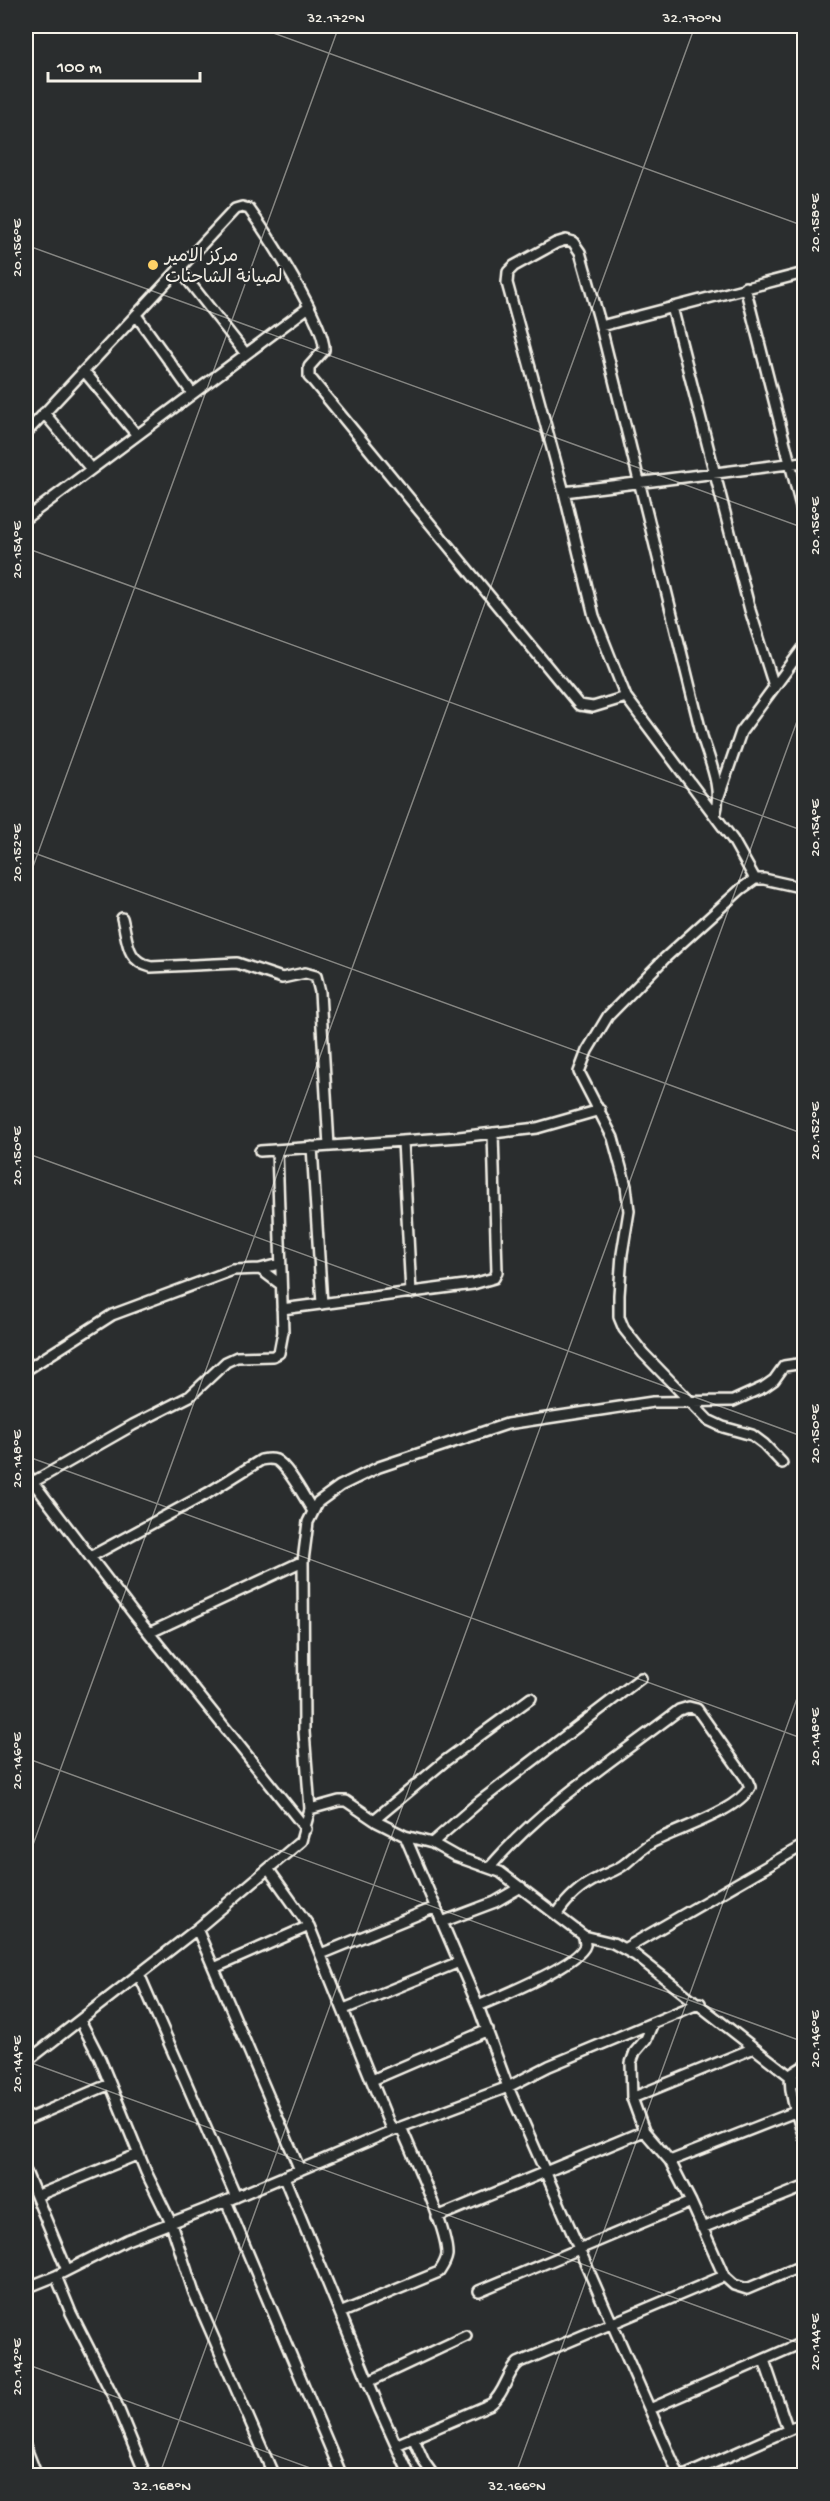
<svg xmlns="http://www.w3.org/2000/svg" width="830" height="2501" viewBox="0 0 830 2501" font-family="'Gochi Hand','Playpen Sans Arabic',sans-serif">
	<style>
		.lines { fill: none; stroke-linecap: round; stroke-linejoin: round }
		.minor-casing { stroke: #f4f1e8; stroke-width: 14 }
		.minor { stroke: #2a2d2e; stroke-width: 9 }
		.ticks { fill: none; stroke: #f4f1e8; stroke-width: 1.5; stroke-opacity: 0.45 }
		.poi-dot { fill: #ffd166; stroke: #2a2d2e; stroke-width: 2 }
		.labels { text-anchor: middle; stroke-width: 4.5; stroke-linejoin: round; paint-order: stroke }
		.poi-label { font-size: 18px; fill: #f4f1e8; stroke: #2a2d2e; text-anchor: start }
		.neatline { fill: none; stroke: #f4f1e8; stroke-width: 2 }
		.ticks-label { font-size: 15px; text-anchor: middle; fill: #f4f1e8 }
	</style>
	<rect width="100%" height="100%" fill="#2a2d2e"/>
	<filter id="ink" filterUnits="userSpaceOnUse"><feTurbulence type="fractalNoise" baseFrequency=".0167" numOctaves="2"/><feDisplacementMap in="SourceGraphic" scale="12" xChannelSelector="R" yChannelSelector="G"/><feConvolveMatrix kernelMatrix="1 2 1 2 8 2 1 2 1" color-interpolation-filters="sRGB"/></filter>
	<g filter="url(#ink)">
		<g class="lines">
			<!-- minor casing -->
			<g class="minor-casing">
				<path id="minor" d="M179,269L246,354
					M745,287L804,518
					M672,307L750,610L774,686
					M136,315L192,393
					M601,326L804,273
					M84,371L136,434
					M44,413L91,469
					M26,433L235,209L242,207L249,209C266,232 326,325 324,350L309,367V377L313,381L579,705L593,707L626,697
					M564,492L804,462
					M26,518L309,307
					M719,796L741,732L804,647
					M715,816C723,789 710,762 702,736L599,319L580,252L573,242L566,240L556,243L514,266L508,272L507,283L564,492L594,616L626,697L733,840L755,879
					M122,918C128,941 126,961 151,967L237,963L282,978L305,973L316,976L320,992L329,1146
					M403,1141L411,1293
					M312,1147L322,1304
					M260,1151L459,1137L537,1128L600,1110
					M260,1269L280,1284
					M282,1309L473,1284L494,1278L497,1272L493,1133
					M26,1370L112,1315L233,1270L260,1269L279,1264
					M782,1463L764,1444L752,1435L723,1427L708,1420L643,1353L624,1329L619,1317V1295L622,1254L629,1211L626,1186L613,1138L579,1072L587,1051L608,1016L665,958L741,889L755,879H764L804,888
					M26,1473L133,1613L306,1829
					M33,1482L133,1425L190,1396L226,1362L237,1357L273,1356L279,1353L283,1332L277,1150
					M90,1557L208,1493L261,1460C266,1459 270,1458 276,1460C288,1466 305,1499 313,1511
					M149,1633L303,1561
					M310,1809L339,1801H346L377,1822L405,1836L432,1843L455,1856L500,1872L584,1936L613,1943L635,1955L804,2087
					M374,1820L445,1761L531,1698
					M405,1836L478,2006L508,2087L679,2476
					M432,1843L479,1802L641,1678
					M490,1867C543,1805 615,1759 679,1710L689,1707L697,1709L747,1780L750,1787C737,1811 680,1828 655,1841C644,1846 636,1855 626,1863C618,1870 607,1873 598,1878C581,1886 567,1899 557,1914
					M269,1870L309,1926L392,2131
					M442,1922L495,1902L521,1887
					M197,1929L300,2170
					M624,1949L804,1845
					M321,1954L436,1907
					M214,1968L309,1926
					M139,1974L236,2197
					M478,2006C497,1998 580,1964 585,1945C585,1944 584,1938 584,1936
					M344,2009L459,1962
					M80,2020L100,2059L146,2172L171,2223L194,2293L274,2476
					M26,2062L197,1929L301,1841L310,1809L304,1732L303,1561L308,1522L318,1502L340,1486L379,1467L507,1424L653,1402L733,1401L764,1387L774,1380L784,1366L804,1363
					M804,2066L790,2075C790,2098 797,2115 804,2137
					M372,2080L488,2030
					M632,2098L754,2048
					M26,2120L110,2084
					M670,2161L795,2112
					M26,2172L67,2270
					M284,2177L380,2410L410,2476
					M36,2196L139,2154
					M226,2201L342,2476
					M437,2217L644,2131
					M702,2228L804,2187
					M56,2276L71,2313L114,2398L146,2476
					M724,2276L734,2285L747,2289L804,2265
					M26,2288L56,2276L127,2240L219,2204L401,2127L508,2087L549,2066L700,2003
					M479,2291L691,2202
					M340,2313L439,2272C443,2266 446,2262 447,2255C448,2230 412,2154 401,2127
					M764,2360L788,2430
					M368,2382L466,2336
					M650,2409L804,2342
					M413,2437L424,2462L434,2476
					M396,2445L491,2404C505,2393 506,2375 518,2363L724,2276L691,2202L670,2161L644,2131L632,2098L631,2063L635,2052L646,2039L653,2023
					M26,2448L37,2476
					M684,2476L804,2423"/>
			</g>
			<!-- minor -->
			<use href="#minor" class="minor"/>
		</g>
	</g>
	<!-- ticks -->
	<path class="ticks" d="M254,26L804,226M26,245L804,528M26,548L804,831M26,850L804,1134M26,886L339,26M26,1153L804,1437M26,1456L804,1739M26,1758L804,2042M26,1864L695,26M26,2061L804,2345M26,2364L332,2476M159,2476L804,702M515,2476L804,1679"/>
	<!-- markers -->
	<circle class="poi-dot" cx="153" cy="265" r="6"/>
	<g class="labels">
		<!-- poi labels -->
		<g class="poi-label">
			<text x="165" y="261">مركز الامير<tspan x="165" dy="21">لصيانة الشاحنات</tspan></text>
		</g>
	</g>
	<!-- margin -->
	<rect width="830" height="2501" fill="none" stroke="#2a2d2e" stroke-width="66"/>
	<!-- scale -->
	<path d="M48 72v9h152v-9" fill="none" stroke="#f4f1e8" stroke-width="3"/>
	<text x="57" y="72" font-size="18" fill="#f4f1e8" stroke="#2a2d2e" stroke-width="4.5" paint-order="stroke">100 m</text>
	<rect x="33" y="33" width="764" height="2435" class="neatline"/>
	<g class="ticks-label">
		<text x="336" y="22">32.172°N</text>
		<text x="692" y="22">32.170°N</text>
		<text transform="translate(814 223) rotate(-90)" y="5">20.158°E</text>
		<text transform="translate(16 248) rotate(-90)" y="5">20.156°E</text>
		<text transform="translate(814 526) rotate(-90)" y="5">20.156°E</text>
		<text transform="translate(16 550) rotate(-90)" y="5">20.154°E</text>
		<text transform="translate(814 828) rotate(-90)" y="5">20.154°E</text>
		<text transform="translate(16 853) rotate(-90)" y="5">20.152°E</text>
		<text transform="translate(814 1131) rotate(-90)" y="5">20.152°E</text>
		<text transform="translate(16 1156) rotate(-90)" y="5">20.150°E</text>
		<text transform="translate(814 1434) rotate(-90)" y="5">20.150°E</text>
		<text transform="translate(16 1459) rotate(-90)" y="5">20.148°E</text>
		<text transform="translate(814 1737) rotate(-90)" y="5">20.148°E</text>
		<text transform="translate(16 1761) rotate(-90)" y="5">20.146°E</text>
		<text transform="translate(814 2039) rotate(-90)" y="5">20.146°E</text>
		<text transform="translate(16 2064) rotate(-90)" y="5">20.144°E</text>
		<text transform="translate(814 2342) rotate(-90)" y="5">20.144°E</text>
		<text transform="translate(16 2367) rotate(-90)" y="5">20.142°E</text>
		<text x="162" y="2490">32.168°N</text>
		<text x="517" y="2490">32.166°N</text>
	</g>
</svg>
